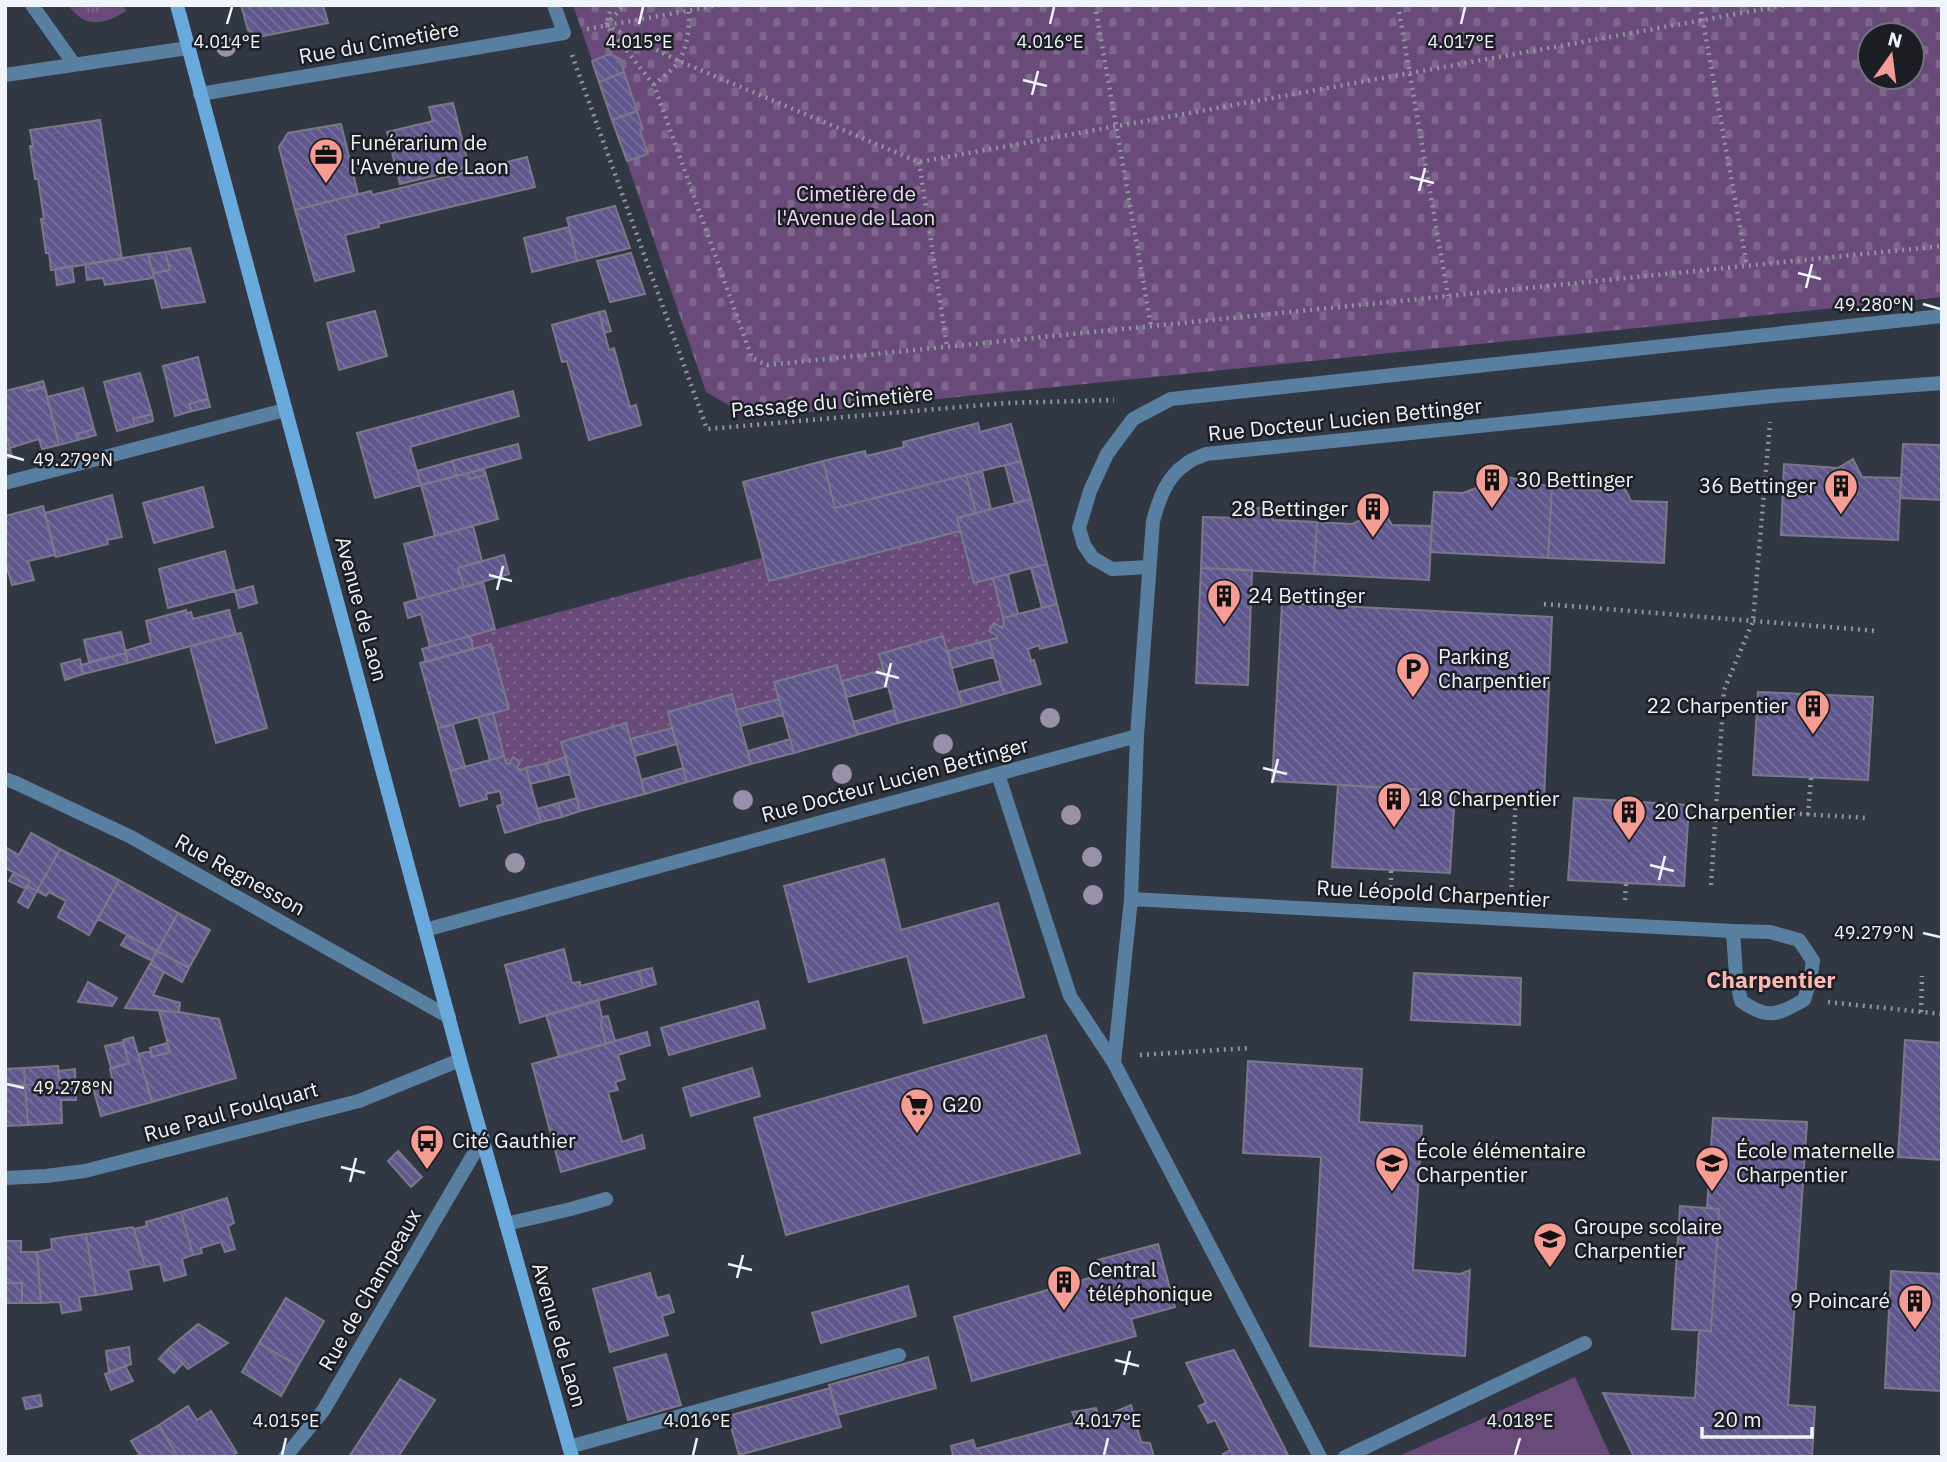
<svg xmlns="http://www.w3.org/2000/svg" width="1947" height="1462" viewBox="0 0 1947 1462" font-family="'IBM Plex Sans',sans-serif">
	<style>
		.grass { fill: url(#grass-tufts) }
		.cemetery { fill: url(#cemetery-stones); fill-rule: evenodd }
		.garden { fill: url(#garden-dots) }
		.pitch { fill: #694b79 }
		.building { fill: url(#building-back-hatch); stroke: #7b7989; stroke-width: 2 }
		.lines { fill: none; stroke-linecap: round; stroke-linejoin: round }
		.path { stroke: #90959f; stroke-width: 4.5; stroke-dasharray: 2 5; stroke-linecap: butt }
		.service { stroke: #5980a0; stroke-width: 14 }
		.minor { stroke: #5980a0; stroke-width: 14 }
		.secondary { stroke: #69a9db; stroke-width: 14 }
		.tree { fill: #9991a7 }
		.ticks { fill: none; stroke: #f0f4fc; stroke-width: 2.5 }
		.labels { text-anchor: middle; stroke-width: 5; stroke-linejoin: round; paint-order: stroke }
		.street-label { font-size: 21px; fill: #f0f4fc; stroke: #1c1e24 }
		.poi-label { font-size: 21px; fill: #f0f4fc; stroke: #1c1e24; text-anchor: start }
		.park-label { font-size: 21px; fill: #eedaf9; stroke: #1c1e24 }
		.neighbourhood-label { font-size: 23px; font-weight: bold; fill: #fdb9b3; stroke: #1c1e24 }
		.ticks-label { font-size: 18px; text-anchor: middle; fill: #f0f4fc; stroke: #1c1e24; stroke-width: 5; stroke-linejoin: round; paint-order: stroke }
	</style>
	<defs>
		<pattern id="grass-tufts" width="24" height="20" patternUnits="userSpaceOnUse" patternTransform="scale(1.75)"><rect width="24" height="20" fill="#694b79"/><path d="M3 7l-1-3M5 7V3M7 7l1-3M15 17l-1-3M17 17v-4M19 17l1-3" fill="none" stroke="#7f668d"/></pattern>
		<pattern id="cemetery-stones" width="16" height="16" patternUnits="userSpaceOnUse" patternTransform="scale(1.75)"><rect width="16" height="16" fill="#694b79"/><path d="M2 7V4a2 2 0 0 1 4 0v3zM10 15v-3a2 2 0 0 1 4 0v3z" fill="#7f668d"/></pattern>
		<pattern id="garden-dots" width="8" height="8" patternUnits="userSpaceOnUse" patternTransform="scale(1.75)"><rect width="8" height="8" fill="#694b79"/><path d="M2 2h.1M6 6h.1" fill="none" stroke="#7f668d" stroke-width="1.8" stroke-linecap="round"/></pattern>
		<pattern id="building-back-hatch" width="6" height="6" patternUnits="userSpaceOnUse" patternTransform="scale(1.75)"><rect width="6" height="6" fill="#60578d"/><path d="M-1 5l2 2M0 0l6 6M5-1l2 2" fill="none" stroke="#77709e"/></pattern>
	</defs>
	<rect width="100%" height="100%" fill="#313743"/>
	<!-- grass -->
	<path class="grass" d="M68,5H124L126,11C103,25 85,29 68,5Z"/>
	<!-- cemetery -->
	<path class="cemetery" d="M573,5H1942V297L751,418L706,392ZM1870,35H1912V77H1870Z"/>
	<!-- garden -->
	<path class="garden" d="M960,531L974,582L993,578L1004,623L1002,628L994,623L989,631L997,638L948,651L943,636L879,654L883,670L842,681L837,665L775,682L779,699L736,710L732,694L668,712L672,728L630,739L625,723L562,742L566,757L521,770L517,768L520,762L513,758L509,764L506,763L493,713L509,708L492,644L473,649L470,636L753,560L763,558L769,581Z"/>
	<!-- pitch -->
	<path class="pitch" d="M1575,1377L1611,1457H1397Z"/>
	<!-- building -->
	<path class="building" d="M241,5H323L328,23L259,37L248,30Z
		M610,54L620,59L624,72L599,82L592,61Z
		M624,72L637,111L612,120L599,82Z
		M453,103L469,167L400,184L387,132L433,121L429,107Z
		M637,111L643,129L640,130L648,154L627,161L612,120Z
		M100,120L122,259L51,270L49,253H46L41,219H44L38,179H35L30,146H33L30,130Z
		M341,124L358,194L295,210L279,147L288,133Z
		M527,157L535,187L378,224L379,227L345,235L354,271L315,281L295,210L371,191L372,195Z
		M615,206L630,248L577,261L567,218Z
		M569,227L577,261L532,272L524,238Z
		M190,248L205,302L162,308L153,273L170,270L165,252Z
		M165,252L170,270L153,273L148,254Z
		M631,253L645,294L610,302L597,261Z
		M148,254L154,278L105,285L103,278L87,280L85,264Z
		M72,266L74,282L57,285L55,269Z
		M375,311L387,356L339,370L327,323Z
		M605,311L611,331L604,333L599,312Z
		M599,312L609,350L614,348L630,407L636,405L641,425L589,440L567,361L562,362L552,325Z
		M198,357L208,399L189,404L192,411L175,416L163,366Z
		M140,373L152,414L133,419L135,426L117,431L104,382Z
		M43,381L45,387L28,391L25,386Z
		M25,386L28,391L45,387L59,445L42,449L39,439L10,448L5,429V391Z
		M83,388L94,429L76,434L78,440L59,445L47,397Z
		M513,391L519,416L410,447L421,485L375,498L357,433Z
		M208,399L210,407L192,411L189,404Z
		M152,414L153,421L135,426L133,419Z
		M978,423L980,432L1011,424L1021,461L835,508L823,461L865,451L866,456L904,447L903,442Z
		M5,429L12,457L5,459Z
		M94,429L96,435L78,440L76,434Z
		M1942,443V500L1900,498L1903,444L1940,445Z
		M518,444L521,458L457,476L452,461Z
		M1853,459L1862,477L1901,478L1898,540L1781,535L1784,464L1838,468Z
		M452,461L457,476L421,485L417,471Z
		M823,461L835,508L966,475L976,513L957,518L960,531L769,581L743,482Z
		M1021,461L1031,499L1015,503L1005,465Z
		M484,469L486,475L470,479L468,473Z
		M982,471L991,509L976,513L966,475Z
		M468,473L470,479L486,475L498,519L435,536L421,485Z
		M1507,477L1552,487L1548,558L1430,552L1434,492L1463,493Z
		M1623,485L1631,501L1667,502L1664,563L1548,558L1552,487L1607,491Z
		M203,487L213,527L154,543L143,503Z
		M112,495L122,537L107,540L108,544L56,557L45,513Z
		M1031,499L1047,564L974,583L957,518Z
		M1266,505L1273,520L1317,522L1314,574L1201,568L1203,517L1243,518V514Z
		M43,506L55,555L28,561L34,580L12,585L5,561V516Z
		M1383,510L1392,525L1432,526L1429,580L1314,574L1317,522L1352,524Z
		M473,526L482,561L458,568L464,587L418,599L404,544Z
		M225,551L235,591L168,608L159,569Z
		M504,555L509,574L464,587L458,568Z
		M1047,564L1057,604L1042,608L1031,568Z
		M1201,568L1252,570L1248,685L1196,683Z
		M1008,574L1018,614L1003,618L993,578Z
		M483,582L495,629L430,647L421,614L408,618L404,603Z
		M253,586L257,603L239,608L235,591Z
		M1282,603L1552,617L1544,799L1516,795L1272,781Z
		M1057,604L1067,642L1040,649L1039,645L1028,649L1031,661L1034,660L1041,684L1004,694L989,640L997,638V636L989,631L994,623L1002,628L1004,623L1003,618Z
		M186,610L187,614L191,612L193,619L229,610L236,634L128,663L125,651L151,643L146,621Z
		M121,632L126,653L89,662L84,640Z
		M241,633L267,728L216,743L190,646Z
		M470,636L473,649L426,662L422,649Z
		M943,636L962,706L898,723L879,654Z
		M989,640L993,657L952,668L948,651Z
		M491,644L509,709L438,728L420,663Z
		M126,653L128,663L83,674L81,665Z
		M80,659L83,674L65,680L61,664Z
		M837,665L857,735L794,753L774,682Z
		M883,670L888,686L847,697L842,681Z
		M1000,681L1004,694L962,706L959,692Z
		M1758,692L1873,697L1868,780L1753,775Z
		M732,694L751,764L687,782L668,712Z
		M779,699L783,715L741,726L736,710Z
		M894,710L898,723L857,735L853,722Z
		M493,713L504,756L490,760L478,717Z
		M626,723L645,794L580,811L561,742Z
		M453,725L465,767L450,771L438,728Z
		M672,728L677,744L635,756L630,739Z
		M790,739L794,753L751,764L748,751Z
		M504,756L506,763L509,764L513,757L520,762L517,768L521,770L526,768L541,822L505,833L497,806L503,804L500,791L486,794L487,799L460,806L450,771Z
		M566,757L570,774L551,779L547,763Z
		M547,763L551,779L530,784L526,768Z
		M683,768L687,782L645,794L641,780Z
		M1338,785L1455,792L1450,873L1332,867Z
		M577,798L580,811L562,817L558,803Z
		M1574,798L1689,805L1684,886L1568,880Z
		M558,803L562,817L541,822L537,809Z
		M31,833L60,849L37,891L27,886L30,881L5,868V847L19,855Z
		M60,849L119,880L89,935L58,917L66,901L49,892L46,896L37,891Z
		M884,859L901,930L998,903L1024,997L924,1023L907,956L809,982L784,886Z
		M14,872L30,881L26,889L9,881Z
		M119,880L178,913L157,951L98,919Z
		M27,886L37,891L28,908L18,902Z
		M178,913L210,930L189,968L157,951Z
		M127,935L157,951L152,961L121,945Z
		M564,949L572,983L580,982V986L639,971L643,988L520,1023L505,965Z
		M157,951L189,968L182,982L150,964Z
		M150,964L164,972L153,995L180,1003L179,1012L125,1008Z
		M652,968L656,984L643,988L639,971Z
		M1414,973L1521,978L1520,1025L1411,1020Z
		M88,982L117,998L112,1006L78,1002Z
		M598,1000L602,1017L601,1025L606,1044L559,1057L546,1015Z
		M758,1001L765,1028L669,1055L661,1028Z
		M159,1011L179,1012L219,1019L236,1078L152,1102L138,1054L151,1051L152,1057L170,1052Z
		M608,1016L615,1041L606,1044L601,1025L602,1017Z
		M647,1032L650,1045L618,1055L625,1079L615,1082L618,1090L608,1092L622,1142L642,1135L645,1148L561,1172L532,1064Z
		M1046,1035L1080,1153L786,1235L754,1118Z
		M133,1037L152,1102L101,1116L93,1088L113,1082L110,1069L129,1063L123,1040Z
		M1905,1040L1942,1043V1160L1898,1157Z
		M123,1042L129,1063L111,1068L105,1046Z
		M167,1043L170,1052L152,1057L150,1048Z
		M1248,1061L1362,1069L1359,1122L1422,1126L1413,1270L1460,1274L1470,1270L1465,1356L1310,1346L1321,1157L1243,1153Z
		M58,1066L60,1083L25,1085L24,1068Z
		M24,1068L25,1085H5V1069Z
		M752,1068L760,1096L691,1116L683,1088Z
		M75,1069L76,1100H61L62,1123L28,1125L25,1085L60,1083L58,1071Z
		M5,1085H25L28,1125L5,1126Z
		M1713,1118L1807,1122L1788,1405L1815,1407L1812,1457H1634L1603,1393L1695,1398L1699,1331H1711L1719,1209L1707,1208Z
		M398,1151L422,1177L411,1187L388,1161Z
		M227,1198L234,1223L228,1226L235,1249L225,1252L221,1242L201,1248L202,1253L193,1255L181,1212Z
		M1680,1206L1719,1209L1711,1331L1672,1329Z
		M181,1212L193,1255L182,1259L186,1275L164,1281L160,1264L145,1267L134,1229L147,1226L146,1222Z
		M133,1227L145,1267L128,1270L132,1289L96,1295L86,1234Z
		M86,1234L96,1295L79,1297L81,1310L62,1313L60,1302L41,1303L37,1252L52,1249L51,1239Z
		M5,1241H21V1252H37L41,1303H22V1283H5Z
		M1158,1244L1175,1307L1131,1319L1136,1336L972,1381L954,1317L1103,1274L1098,1260Z
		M1891,1271L1942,1274V1391L1885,1388Z
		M650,1273L657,1298L669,1295L674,1312L662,1316L668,1335L610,1352L593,1289Z
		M5,1283H22V1303H5Z
		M908,1286L916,1316L821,1343L812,1313Z
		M286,1298L324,1321L298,1366L259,1343Z
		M198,1324L228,1343L188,1369L168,1349Z
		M259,1343L298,1366L281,1396L242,1372Z
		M129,1347L131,1364L109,1373L106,1351Z
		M168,1349L183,1363L174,1373L159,1359Z
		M1234,1350L1264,1408L1289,1457H1225L1223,1454L1230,1450L1215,1420L1208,1423L1199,1406L1206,1403L1186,1363Z
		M666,1354L681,1405L628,1420L614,1368Z
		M928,1357L936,1388L837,1415L829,1385Z
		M125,1366L133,1381L111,1390L105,1374Z
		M400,1379L435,1400L398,1457H349Z
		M830,1388L841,1427L739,1455L728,1416Z
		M40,1395L42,1406L26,1409L23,1398Z
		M1131,1405L1141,1442L1150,1443L1154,1457H949L953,1455L951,1446L973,1440L976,1449L1076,1422L1072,1412L1096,1408L1100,1418Z
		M188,1406L197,1420L211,1411L237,1453L231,1457H178L159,1425Z
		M159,1425L178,1457H141L131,1441Z"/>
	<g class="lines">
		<!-- path -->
		<path class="path" d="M612,5L606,25L624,5
			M687,5C692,20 687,48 679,61C673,70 661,78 654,85L752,358L767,365L1942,246
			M1095,5L1151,326
			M1398,5L1448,296
			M1700,5L1747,266
			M587,29L719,5
			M572,55L707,429L1006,403L1114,400
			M654,85L606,25L679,61L919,162L1786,5
			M919,162L947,347
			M1544,604L1878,631
			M1716,809L1869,818
			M1808,815L1811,778
			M1711,885L1724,690L1753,621L1770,422
			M1391,887V870
			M1511,894L1516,795
			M1625,900L1626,883
			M1828,1002L1942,1014
			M1921,1012L1922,976
			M1140,1055L1249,1048"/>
		<!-- service -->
		<path class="service" d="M1149,567L1112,569L1093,558L1084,545L1079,528L1090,491L1107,454L1133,419L1171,399L1942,316
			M1733,931L1770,932L1799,940L1813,961L1810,981L1804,1000C1777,1015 1768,1020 1741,1001L1736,976Z
			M506,1224L571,1209L606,1199
			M569,1447L899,1355
			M1345,1457L1585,1343"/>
		<!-- minor -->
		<path class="minor" d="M32,5L74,64
			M5,75L188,48
			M200,94L564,33L554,5
			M5,483L285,410
			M998,774L1070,996L1114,1063
			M5,779L16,783L131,837L449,1017
			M1131,899L1733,931
			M425,930L1137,736
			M5,1178L46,1176L85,1171L359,1101L460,1060
			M285,1457L323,1411L483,1138
			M1320,1457L1114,1063L1131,899L1137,736L1153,521C1159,500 1166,477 1186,464C1191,459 1200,457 1206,454L1772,396L1942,383"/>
		<!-- secondary -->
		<path class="secondary" d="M177,5L460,1060L572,1457"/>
	</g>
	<!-- trees -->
	<g class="tree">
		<circle cx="226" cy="47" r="10"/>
		<circle cx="1050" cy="718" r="10"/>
		<circle cx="943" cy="744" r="10"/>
		<circle cx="842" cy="774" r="10"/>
		<circle cx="743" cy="800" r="10"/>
		<circle cx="1071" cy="815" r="10"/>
		<circle cx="1092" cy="857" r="10"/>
		<circle cx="515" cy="863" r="10"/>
		<circle cx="1093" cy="895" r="10"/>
	</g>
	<!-- ticks -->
	<path class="ticks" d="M227,24L232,7M639,24L643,7M1050,24L1054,7M1461,24L1465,7M1023,80L1047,86M1032,95L1038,71M1410,177L1434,183M1419,191L1425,168M1798,273L1821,279M1806,288L1812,264M1923,304L1940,309M7,455L24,460M489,575L512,581M497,590L503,566M876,672L899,678M885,687L891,663M1263,768L1287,774M1272,783L1278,759M1650,865L1674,871M1659,880L1665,856M1923,933L1940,937M7,1084L24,1088M341,1167L365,1173M350,1182L356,1158M728,1264L752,1270M737,1278L743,1255M1115,1360L1139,1366M1124,1375L1130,1351M282,1455L286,1438M693,1455L697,1438M1104,1455L1108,1438M1515,1455L1520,1438"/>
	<!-- icons -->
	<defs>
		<g id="office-pin" transform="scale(1.75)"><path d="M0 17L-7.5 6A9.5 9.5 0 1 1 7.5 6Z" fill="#f59c95" stroke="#1c1e24"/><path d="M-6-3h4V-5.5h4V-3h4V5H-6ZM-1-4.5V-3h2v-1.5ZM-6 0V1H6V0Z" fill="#111"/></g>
		<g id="building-pin" transform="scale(1.75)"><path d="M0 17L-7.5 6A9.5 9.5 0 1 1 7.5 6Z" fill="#f59c95" stroke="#1c1e24"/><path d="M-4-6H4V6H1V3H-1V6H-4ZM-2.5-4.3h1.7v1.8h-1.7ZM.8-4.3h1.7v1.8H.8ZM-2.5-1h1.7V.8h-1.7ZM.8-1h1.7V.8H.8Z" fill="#111"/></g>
		<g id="parking-pin" transform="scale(1.75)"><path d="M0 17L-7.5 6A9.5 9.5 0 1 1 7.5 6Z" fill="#f59c95" stroke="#1c1e24"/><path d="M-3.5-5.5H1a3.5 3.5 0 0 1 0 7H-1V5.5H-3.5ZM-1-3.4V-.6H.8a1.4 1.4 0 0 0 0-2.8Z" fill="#111"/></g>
		<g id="supermarket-pin" transform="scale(1.75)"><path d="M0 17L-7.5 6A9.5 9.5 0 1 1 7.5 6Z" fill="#f59c95" stroke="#1c1e24"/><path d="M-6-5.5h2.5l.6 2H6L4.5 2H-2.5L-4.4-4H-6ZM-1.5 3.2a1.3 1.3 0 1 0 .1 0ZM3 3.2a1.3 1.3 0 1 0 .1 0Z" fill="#111"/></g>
		<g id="bus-pin" transform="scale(1.75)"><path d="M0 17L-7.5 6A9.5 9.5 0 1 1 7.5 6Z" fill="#f59c95" stroke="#1c1e24"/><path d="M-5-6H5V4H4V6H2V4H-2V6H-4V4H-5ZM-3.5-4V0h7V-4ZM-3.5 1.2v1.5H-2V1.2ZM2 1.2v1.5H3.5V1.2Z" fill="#111"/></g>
		<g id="school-pin" transform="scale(1.75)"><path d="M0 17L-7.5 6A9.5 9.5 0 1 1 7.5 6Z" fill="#f59c95" stroke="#1c1e24"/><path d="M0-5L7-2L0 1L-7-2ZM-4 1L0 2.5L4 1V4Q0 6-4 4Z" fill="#111"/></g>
	</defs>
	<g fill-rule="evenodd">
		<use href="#office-pin" x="326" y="155"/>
		<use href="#building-pin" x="1492" y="480"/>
		<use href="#building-pin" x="1841" y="486"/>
		<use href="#building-pin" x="1373" y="509"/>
		<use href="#building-pin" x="1224" y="596"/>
		<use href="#parking-pin" x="1413" y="669"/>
		<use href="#building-pin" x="1813" y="706"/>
		<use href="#building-pin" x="1394" y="799"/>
		<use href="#building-pin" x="1629" y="812"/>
		<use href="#supermarket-pin" x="917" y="1105"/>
		<use href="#bus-pin" x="427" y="1141"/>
		<use href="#school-pin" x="1392" y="1163"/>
		<use href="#school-pin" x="1712" y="1163"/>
		<use href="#school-pin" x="1550" y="1239"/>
		<use href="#building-pin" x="1064" y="1282"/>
		<use href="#building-pin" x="1915" y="1301"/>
	</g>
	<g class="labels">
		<!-- street labels -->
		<g class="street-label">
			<text transform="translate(379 43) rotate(-10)" y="7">Rue du Cimetière</text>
			<text transform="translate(832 402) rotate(-5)" y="7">Passage du Cimetière</text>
			<text transform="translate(1345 420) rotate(-6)" y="7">Rue Docteur Lucien Bettinger</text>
			<text transform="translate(361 609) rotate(75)" y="7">Avenue de Laon</text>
			<text transform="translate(895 780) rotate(-15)" y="7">Rue Docteur Lucien Bettinger</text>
			<text transform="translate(240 875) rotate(29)" y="7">Rue Regnesson</text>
			<text transform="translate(1433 894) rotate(3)" y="7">Rue Léopold Charpentier</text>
			<text transform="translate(231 1112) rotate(-15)" y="7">Rue Paul Foulquart</text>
			<text transform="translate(370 1290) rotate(-60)" y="7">Rue de Champeaux</text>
			<text transform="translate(559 1335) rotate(74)" y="7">Avenue de Laon</text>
		</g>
		<!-- poi labels -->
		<g class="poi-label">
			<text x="350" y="150">Funérarium de<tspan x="350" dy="24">l'Avenue de Laon</tspan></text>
			<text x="1516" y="487">30 Bettinger</text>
			<text x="1816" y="493" text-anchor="end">36 Bettinger</text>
			<text x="1348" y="516" text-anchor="end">28 Bettinger</text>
			<text x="1248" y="603">24 Bettinger</text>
			<text x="1438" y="664">Parking<tspan x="1438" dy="24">Charpentier</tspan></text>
			<text x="1788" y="713" text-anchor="end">22 Charpentier</text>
			<text x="1418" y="806">18 Charpentier</text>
			<text x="1654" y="819">20 Charpentier</text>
			<text x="942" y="1112">G20</text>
			<text x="452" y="1148">Cité Gauthier</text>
			<text x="1416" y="1158">École élémentaire<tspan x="1416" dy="24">Charpentier</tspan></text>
			<text x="1736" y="1158">École maternelle<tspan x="1736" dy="24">Charpentier</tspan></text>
			<text x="1574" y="1234">Groupe scolaire<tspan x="1574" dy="24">Charpentier</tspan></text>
			<text x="1088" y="1277">Central<tspan x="1088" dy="24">téléphonique</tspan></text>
			<text x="1890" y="1308" text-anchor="end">9 Poincaré</text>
		</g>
		<!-- park labels -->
		<g class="park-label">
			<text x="856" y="201">Cimetière de<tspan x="856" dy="24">l'Avenue de Laon</tspan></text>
		</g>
		<!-- neighbourhood labels -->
		<g class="neighbourhood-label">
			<text x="1771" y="988">Charpentier</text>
		</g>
	</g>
	<g class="ticks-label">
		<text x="227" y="48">4.014°E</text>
		<text x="639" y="48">4.015°E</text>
		<text x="1050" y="48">4.016°E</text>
		<text x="1461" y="48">4.017°E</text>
		<text x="1874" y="311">49.280°N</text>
		<text x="73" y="466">49.279°N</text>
		<text x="1874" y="939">49.279°N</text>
		<text x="73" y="1094">49.278°N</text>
		<text x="286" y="1427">4.015°E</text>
		<text x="697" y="1427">4.016°E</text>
		<text x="1108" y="1427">4.017°E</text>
		<text x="1520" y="1427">4.018°E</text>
	</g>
	<!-- border -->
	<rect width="1947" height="1462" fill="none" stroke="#f0f4fc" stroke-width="14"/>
	<!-- north arrow -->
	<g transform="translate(1891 56) rotate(14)"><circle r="33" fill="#1c1e24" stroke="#71747a" stroke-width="2"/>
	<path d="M0-5L12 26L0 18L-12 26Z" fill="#f59c95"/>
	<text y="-10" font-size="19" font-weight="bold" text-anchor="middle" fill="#f0f4fc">N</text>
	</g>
	<!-- scale -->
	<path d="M1702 1427v10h110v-10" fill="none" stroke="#f0f4fc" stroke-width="3.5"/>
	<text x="1713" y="1427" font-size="21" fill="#f0f4fc" stroke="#1c1e24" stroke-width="5" paint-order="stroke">20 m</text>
</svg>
